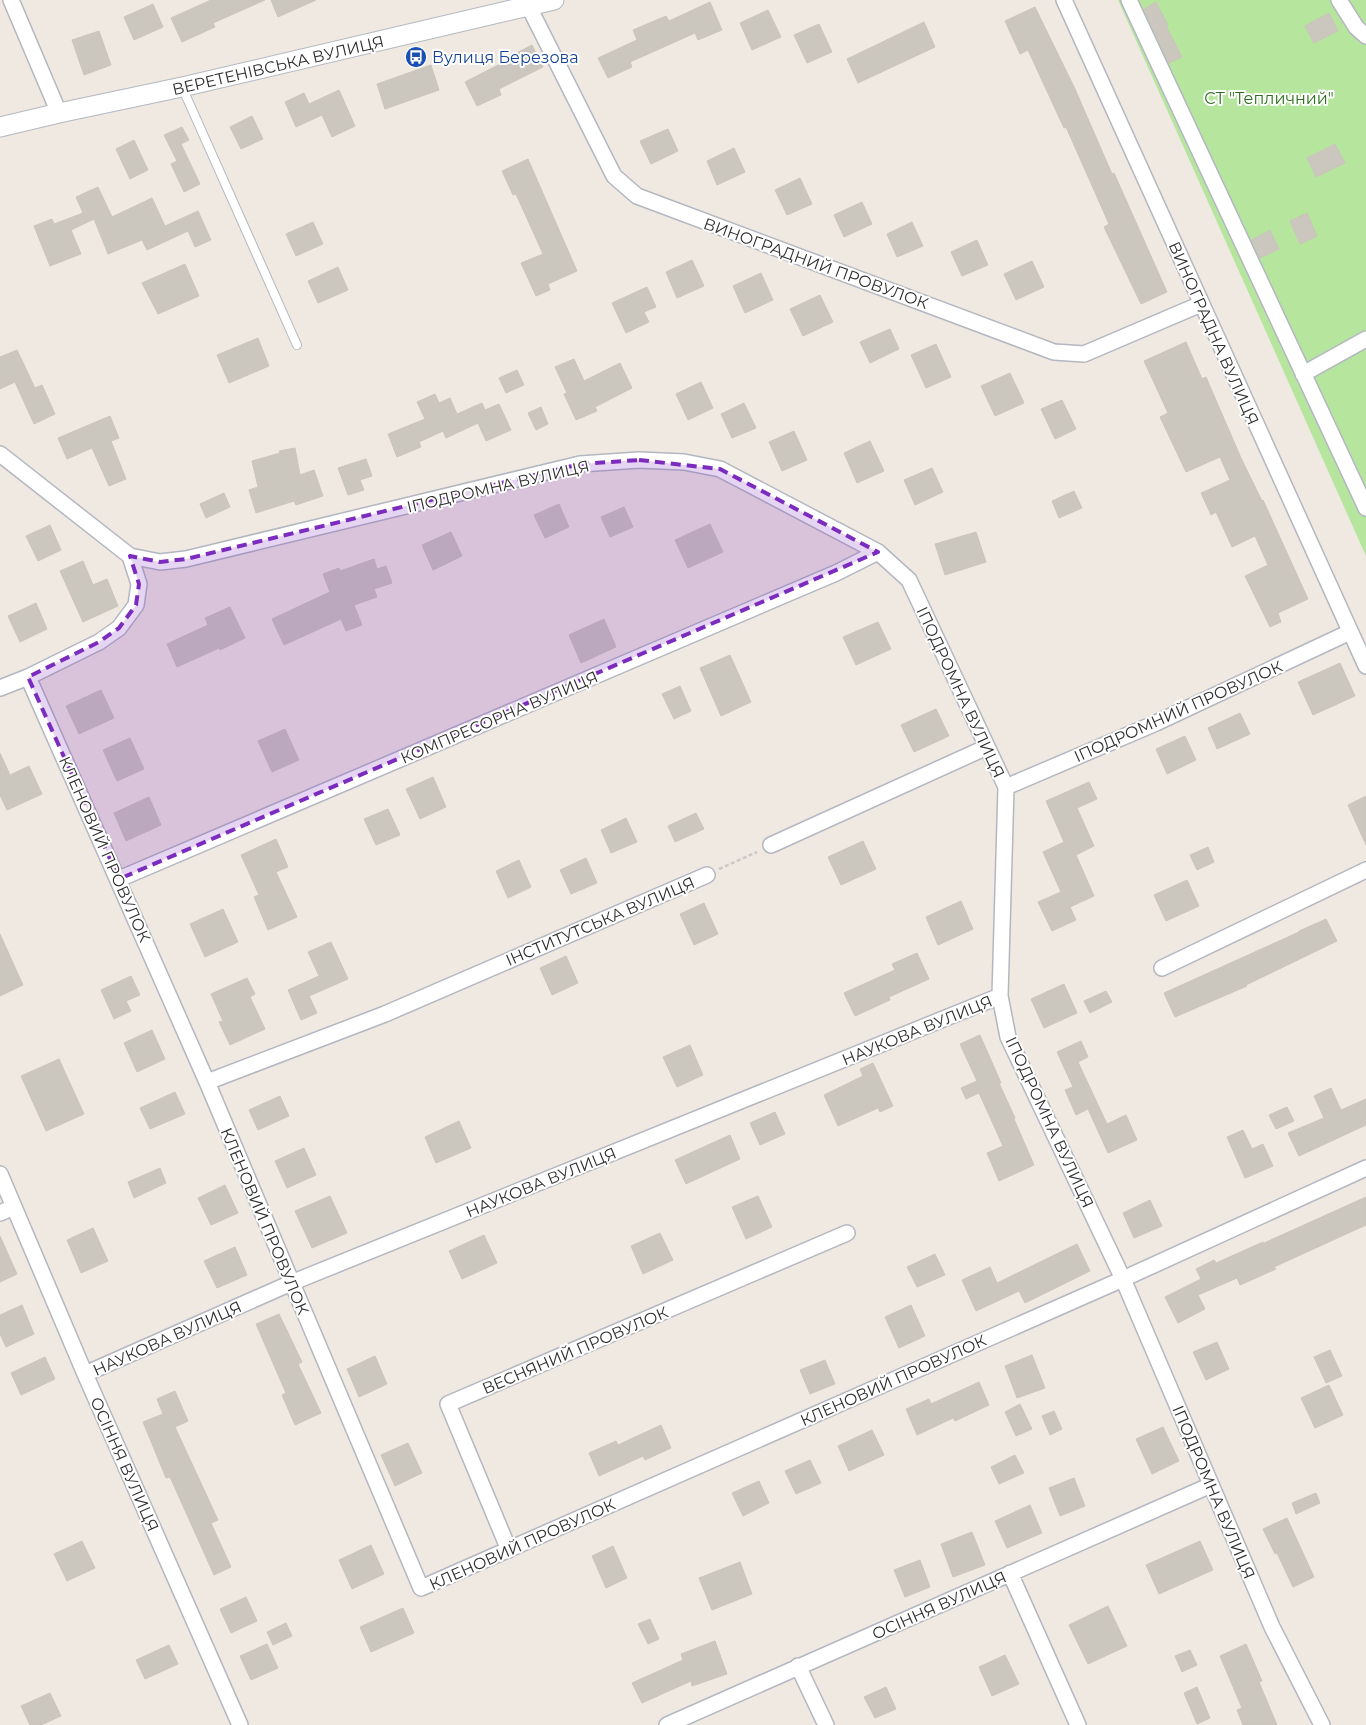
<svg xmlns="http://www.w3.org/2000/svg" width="1366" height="1725" viewBox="0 0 1366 1725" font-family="Montserrat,sans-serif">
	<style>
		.green { fill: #b6e59e }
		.building { fill: #cbc7bf; stroke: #cbc5ba }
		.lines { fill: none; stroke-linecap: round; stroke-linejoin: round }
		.service-casing { stroke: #b4b7c1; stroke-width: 10 }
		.minor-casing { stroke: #b4b7c1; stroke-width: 18 }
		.tertiary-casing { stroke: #b4b7c1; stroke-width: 21 }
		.path { stroke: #c9c9c9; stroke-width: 2.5; stroke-dasharray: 4 2.5; stroke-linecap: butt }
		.service { stroke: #fff; stroke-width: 8 }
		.minor { stroke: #fff; stroke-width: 15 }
		.tertiary { stroke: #fff; stroke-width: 19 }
		.marked { fill: #7b2cbf; fill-opacity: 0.2; stroke: #7b2cbf; stroke-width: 4; stroke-dasharray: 10 6; stroke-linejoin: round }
		.labels { text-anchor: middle; stroke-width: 4; stroke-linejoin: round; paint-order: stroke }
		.transit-label { font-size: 16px; fill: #164399; stroke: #fff; text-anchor: start }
		.street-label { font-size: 16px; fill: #2e2e2e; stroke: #fff }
		.park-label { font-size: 16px; fill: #2c6e1b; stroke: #fff }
	</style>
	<rect width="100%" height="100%" fill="#efe9e1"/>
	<!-- green -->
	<path class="green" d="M1118,0H1366V556Z"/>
	<!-- building -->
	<path class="building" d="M211,0H265L213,23L215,27L182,42L171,18Z
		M271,0H316L278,17Z
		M710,2L722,30L698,40L695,33L630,62L632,67L608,78L598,58L637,40L633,30L666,16L669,21Z
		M1156,2L1168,25L1166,26L1182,57L1169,63L1144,9Z
		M153,4L163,27L134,40L124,17Z
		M1035,7L1075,89L1112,174L1114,173L1167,292L1141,304L1104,227L1109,224L1066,127L1064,128L1028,50L1020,54L1005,21Z
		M768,10L781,37L752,50L740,23Z
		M1329,13L1338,31L1314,43L1305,26Z
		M924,22L935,47L858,83L847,59Z
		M819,24L832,52L807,63L794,35Z
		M99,31L111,65L84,75L72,40Z
		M532,45L543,67L499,89L501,95L477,106L465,82L508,60L507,58Z
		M431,65L439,90L385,109L377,84Z
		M339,90L355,126L332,137L322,115L296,127L285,102L304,93L309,104Z
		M252,116L263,139L241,149L230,127Z
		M182,127L189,140L181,144L200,184L184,192L171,164L177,161L164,135Z
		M668,129L678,151L651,164L640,141Z
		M134,140L148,170L130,179L116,149Z
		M1335,144L1345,163L1316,177L1307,158Z
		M734,148L745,172L717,185L707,161Z
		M528,159L577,271L548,284L550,290L536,296L521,263L543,254L516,194L513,195L502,171Z
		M800,178L812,204L787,215L775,190Z
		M98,187L112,217L152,198L165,226L198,211L211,240L195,247L188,231L147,250L142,240L108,254L94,219L71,230L81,254L50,266L34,226L52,219L54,224L83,213L76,197Z
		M862,202L872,224L844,237L834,215Z
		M1307,213L1317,236L1300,244L1290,221Z
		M313,222L323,244L296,256L286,234Z
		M912,222L923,246L897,257L887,234Z
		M1270,230L1279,249L1260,258L1251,240Z
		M977,240L988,265L962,276L951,252Z
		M692,260L704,286L677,298L666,272Z
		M1032,261L1044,287L1016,300L1004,274Z
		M185,264L199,296L158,314L142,283Z
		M338,267L348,290L318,303L308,281Z
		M761,273L773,300L745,313L733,286Z
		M647,287L656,307L644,312L649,322L626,333L612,303Z
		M820,295L833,322L803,336L790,309Z
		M890,329L899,349L870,363L860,342Z
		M258,338L269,366L229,383L217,355Z
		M1186,342L1202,379L1206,377L1241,458L1262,501L1263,500L1308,599L1278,613L1281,622L1270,627L1245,576L1268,565L1255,536L1232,547L1216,512L1211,515L1201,493L1230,480L1220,457L1186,472L1160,417L1168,413L1144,361Z
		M936,344L951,377L926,388L911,355Z
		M17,350L35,388L42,385L55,414L34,424L15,382L0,389V357Z
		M574,359L584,381L620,363L632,388L595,407L597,411L576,420L564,394L567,393L555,367Z
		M517,370L524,385L506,393L499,378Z
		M1010,373L1024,403L995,416L981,386Z
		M701,382L713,408L688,420L676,394Z
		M435,394L439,403L450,398L457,414L482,403L485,410L499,404L511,430L486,441L478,423L446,438L443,431L419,442L421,447L397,457L388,434L425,419L417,402Z
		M1062,400L1076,429L1055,439L1041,409Z
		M744,403L756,428L732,438L721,414Z
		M541,407L548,424L536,430L528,413Z
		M110,416L119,438L111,441L126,479L109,486L92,448L67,459L58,438Z
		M794,431L807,460L782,471L769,442Z
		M870,441L884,471L857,483L844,453Z
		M295,448L300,475L314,470L323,496L296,505L294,501L256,513L249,490L258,487L252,461L280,453L279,451Z
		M366,459L372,476L360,480L364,490L348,495L338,468Z
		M932,468L943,492L915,505L904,480Z
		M1074,491L1082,508L1059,518L1052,501Z
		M224,493L230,507L206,518L200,504Z
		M559,504L569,527L545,538L534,515Z
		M624,507L633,527L610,537L601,517Z
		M710,524L723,552L688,568L675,540Z
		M50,525L61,550L38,561L26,536Z
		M451,532L462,556L433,570L422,545Z
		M976,532L986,562L945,575L935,544Z
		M374,559L377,569L386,566L392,583L374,589L377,597L354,605L362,625L346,631L341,619L284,645L272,619L330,592L323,574L339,568L340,571Z
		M83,561L93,585L107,579L118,606L83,622L60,571Z
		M36,603L47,629L20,642L8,616Z
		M230,607L245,638L220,650L219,648L177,667L167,644L208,625L205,618Z
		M604,619L616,647L581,663L569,635Z
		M878,622L891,649L856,665L843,637Z
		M730,655L751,702L721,716L700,668Z
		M1340,663L1355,696L1313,715L1298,682Z
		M680,686L691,711L674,719L662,694Z
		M101,690L114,718L79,734L66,706Z
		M936,709L949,736L914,752L901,725Z
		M1240,713L1250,734L1217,749L1208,728Z
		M285,729L299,760L272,772L258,741Z
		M1185,736L1196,760L1167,774L1156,749Z
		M130,738L144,769L117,781L103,750Z
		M0,753L10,775L29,766L42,794L7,810L0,795Z
		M433,777L446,807L420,819L406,789Z
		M1089,782L1097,799L1077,808L1094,846L1076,855L1094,896L1070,907L1076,920L1052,931L1038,902L1061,892L1043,852L1064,842L1046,801Z
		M1366,796V845L1348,805Z
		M149,797L161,825L126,841L114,813Z
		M388,809L400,835L376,845L364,819Z
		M696,813L704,829L675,842L668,826Z
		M626,818L637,842L611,853L601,830Z
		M276,839L288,867L276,872L297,917L268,930L254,897L259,895L241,855Z
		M863,841L876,869L841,885L828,857Z
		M1208,847L1214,862L1197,870L1190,855Z
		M586,858L597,883L571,894L560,870Z
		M519,860L531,887L508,898L496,871Z
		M1187,880L1199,906L1166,921L1154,895Z
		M961,901L973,929L938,945L926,917Z
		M704,903L718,934L694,945L680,914Z
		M223,909L238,942L205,957L190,924Z
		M1326,919L1337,941L1246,985L1247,986L1175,1017L1164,993L1299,932V931Z
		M0,934L23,985L0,996Z
		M331,942L348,979L309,996L317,1013L301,1020L288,990L319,976L308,952Z
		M917,953L929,979L889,997L890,1000L855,1016L844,993L895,970L892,964Z
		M566,956L578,983L552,995L540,968Z
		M131,976L140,995L126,1001L131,1011L114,1019L101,990Z
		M247,978L255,994L250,997L265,1029L230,1045L219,1022L223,1021L211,994Z
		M1064,984L1077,1013L1044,1028L1031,999Z
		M1106,991L1112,1002L1090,1013L1084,1001Z
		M152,1030L165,1059L137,1072L124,1043Z
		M980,1035L1001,1083H999L1015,1118L1014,1119L1034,1165L999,1181L987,1153L1003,1146L979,1093L966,1099L961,1088L977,1081L960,1044Z
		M1081,1041L1088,1057L1078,1062L1107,1124L1126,1115L1137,1140L1108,1153L1088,1109L1076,1115L1065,1090L1073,1087L1057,1052Z
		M690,1045L703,1075L677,1087L663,1057Z
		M59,1059L84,1114L46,1131L21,1076Z
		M873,1063L893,1106L880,1112L878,1108L838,1126L824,1095L863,1076L860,1069Z
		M1331,1088L1341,1110L1366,1099V1125L1299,1156L1288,1133L1324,1118L1314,1096Z
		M175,1092L185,1114L150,1129L140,1108Z
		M280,1096L289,1116L258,1130L249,1110Z
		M1287,1107L1294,1121L1276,1129L1269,1115Z
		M775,1112L785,1134L760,1145L750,1123Z
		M459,1121L471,1148L436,1163L425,1137Z
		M1243,1130L1252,1149L1263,1144L1273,1166L1245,1178L1227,1137Z
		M730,1135L740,1159L686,1184L675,1160Z
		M304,1148L316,1175L287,1188L275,1161Z
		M160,1168L166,1183L134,1198L128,1182Z
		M225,1185L238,1213L211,1225L198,1198Z
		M330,1196L347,1233L312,1248L295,1211Z
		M758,1196L772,1227L746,1239L732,1207Z
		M1366,1197V1225L1274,1267L1276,1269L1240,1285L1237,1278L1198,1295L1205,1309L1178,1323L1165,1297L1201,1279L1196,1269L1214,1260L1216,1263L1263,1242L1264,1243Z
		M1150,1200L1162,1226L1134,1238L1123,1213Z
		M93,1228L108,1261L81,1273L67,1240Z
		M660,1233L673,1260L643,1274L631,1246Z
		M484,1235L497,1263L462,1279L449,1251Z
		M0,1236L17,1274L0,1282Z
		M1077,1244L1090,1271L1025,1303L1019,1291L976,1311L962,1280L990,1267L997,1283Z
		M235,1247L247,1275L217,1288L204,1261Z
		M935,1254L945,1275L917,1287L907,1267Z
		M22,1305L34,1334L6,1347L0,1334V1315Z
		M911,1305L925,1336L899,1348L885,1317Z
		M279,1314L302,1362L298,1364L321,1413L295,1425L282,1395L286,1393L256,1324Z
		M1217,1342L1229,1369L1206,1380L1193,1352Z
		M1330,1350L1342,1376L1326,1383L1314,1357Z
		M1032,1355L1045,1388L1017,1398L1005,1366Z
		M375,1356L387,1384L359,1397L347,1369Z
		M45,1357L55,1379L21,1395L11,1373Z
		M825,1360L835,1384L810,1394L800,1370Z
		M979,1382L989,1405L955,1421L953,1418L917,1435L906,1409L929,1399L931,1404Z
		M1329,1385L1343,1415L1315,1428L1301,1398Z
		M175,1391L188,1421L175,1427L218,1520L211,1523L231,1567L214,1575L170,1477L166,1478L143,1422L163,1414L157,1399Z
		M1020,1404L1032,1429L1016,1436L1005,1412Z
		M1054,1411L1062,1429L1050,1435L1042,1416Z
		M661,1425L671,1448L645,1460L643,1456L599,1476L589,1453L616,1441L618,1445Z
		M1163,1427L1179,1461L1152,1474L1136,1439Z
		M872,1430L884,1455L849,1471L838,1446Z
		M408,1443L422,1473L395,1486L381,1455Z
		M1015,1455L1024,1473L999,1484L991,1467Z
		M810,1460L821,1483L796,1494L785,1471Z
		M1074,1478L1085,1506L1060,1516L1049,1488Z
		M759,1481L769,1503L743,1516L732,1493Z
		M1316,1493L1320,1503L1296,1514L1292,1503Z
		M1030,1505L1042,1533L1007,1548L995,1521Z
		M1287,1518L1314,1577L1293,1587L1277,1553L1275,1554L1263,1529Z
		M972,1532L985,1565L953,1577L941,1544Z
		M82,1541L95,1568L67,1581L54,1554Z
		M1200,1541L1213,1570L1159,1594L1146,1565Z
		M371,1545L384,1574L352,1589L339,1560Z
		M613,1546L627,1578L606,1588L592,1556Z
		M920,1560L930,1587L905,1597L894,1570Z
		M740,1562L752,1594L712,1610L699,1578Z
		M246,1597L257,1621L231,1633L220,1609Z
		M1108,1606L1127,1646L1088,1664L1069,1625Z
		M403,1608L414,1633L371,1652L360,1627Z
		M650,1619L659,1639L648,1644L638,1624Z
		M286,1623L292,1636L273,1645L267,1632Z
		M715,1641L727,1674L692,1686L691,1681L642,1703L632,1683L683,1660L681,1654Z
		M267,1644L278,1668L251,1680L240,1656Z
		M1246,1644L1262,1681L1259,1682L1277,1725H1243L1237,1710L1242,1708L1220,1656Z
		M169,1645L178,1664L145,1679L136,1660Z
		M1190,1650L1197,1665L1182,1672L1175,1656Z
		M1005,1655L1019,1684L992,1696L979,1667Z
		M886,1687L896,1709L875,1718L864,1697Z
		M1197,1687L1210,1718L1197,1724L1184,1693Z
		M50,1693L61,1716L41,1725H30L21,1706Z"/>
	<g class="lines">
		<!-- service casing -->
		<g class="service-casing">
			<path id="service" d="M182,87L297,345"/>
		</g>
		<!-- minor casing -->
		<g class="minor-casing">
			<path id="minor" d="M11,0L59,113
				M1064,0L1366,666
				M1129,0L1366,508
				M1339,0L1356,27L1366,36
				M529,7L614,176L637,196L1054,352L1084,354L1201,304
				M1303,374L1366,339
				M0,454L130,556L160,562L186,559L580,464L639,460L684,462L720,469L878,552L909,580L1006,787L1000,996L1008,1037L1123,1279L1272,1627L1322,1725
				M28,677L207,1082L421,1588L1123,1279L1366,1168
				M0,688L28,677L99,642L119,628L136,605L139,584L130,556
				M1006,787L1156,723L1350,632
				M771,845L987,747
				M119,879L836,573L878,552
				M1162,968L1366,870
				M207,1082L385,1014L707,875
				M0,1174L85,1374L240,1725
				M0,1213L14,1207
				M85,1374L291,1283L1000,996
				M509,1550L448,1404L847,1233
				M1010,1573L1078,1725
				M798,1666L826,1725
				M667,1725L1211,1485"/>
		</g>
		<!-- tertiary casing -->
		<g class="tertiary-casing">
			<path id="tertiary" d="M0,127L59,113L182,87L554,0"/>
		</g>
		<!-- path -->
		<path class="path" d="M719,869L757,852"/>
		<!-- service -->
		<use href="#service" class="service"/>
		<!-- minor -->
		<use href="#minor" class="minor"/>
		<!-- tertiary -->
		<use href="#tertiary" class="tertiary"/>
	</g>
	<!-- marked area -->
	<path class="marked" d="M639,460L720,469L878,552L119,879L28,677L99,642L119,628L136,605L139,584L130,556L160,562L186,559L580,464Z"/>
	<!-- icons -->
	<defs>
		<g id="bus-disc" transform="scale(1.125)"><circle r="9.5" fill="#1a4fb4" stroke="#fff"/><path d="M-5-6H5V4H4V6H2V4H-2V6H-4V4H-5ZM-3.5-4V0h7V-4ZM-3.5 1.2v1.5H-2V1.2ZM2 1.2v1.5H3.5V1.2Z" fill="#fff"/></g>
	</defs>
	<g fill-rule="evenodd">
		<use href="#bus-disc" x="416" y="57"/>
	</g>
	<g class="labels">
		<!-- transit labels -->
		<g class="transit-label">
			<text x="432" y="63">Вулиця Березова</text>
		</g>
		<!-- street labels -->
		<g class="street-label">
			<text transform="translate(278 65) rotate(-13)" y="6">ВЕРЕТЕНІВСЬКА ВУЛИЦЯ</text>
			<text transform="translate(816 263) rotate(20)" y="6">ВИНОГРАДНИЙ ПРОВУЛОК</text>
			<text transform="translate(1214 333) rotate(66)" y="6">ВИНОГРАДНА ВУЛИЦЯ</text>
			<text transform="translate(498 486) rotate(-13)" y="6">ІПОДРОМНА ВУЛИЦЯ</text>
			<text transform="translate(961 692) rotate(65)" y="6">ІПОДРОМНА ВУЛИЦЯ</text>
			<text transform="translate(1178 711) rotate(-24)" y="6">ІПОДРОМНИЙ ПРОВУЛОК</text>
			<text transform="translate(499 717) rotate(-23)" y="6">КОМПРЕСОРНА ВУЛИЦЯ</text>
			<text transform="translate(105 849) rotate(66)" y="6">КЛЕНОВИЙ ПРОВУЛОК</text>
			<text transform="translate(600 921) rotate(-23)" y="6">ІНСТИТУТСЬКА ВУЛИЦЯ</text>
			<text transform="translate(917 1030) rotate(-22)" y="6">НАУКОВА ВУЛИЦЯ</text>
			<text transform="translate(1050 1122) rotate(65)" y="6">ІПОДРОМНА ВУЛИЦЯ</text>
			<text transform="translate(541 1182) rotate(-22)" y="6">НАУКОВА ВУЛИЦЯ</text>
			<text transform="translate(265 1221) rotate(67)" y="6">КЛЕНОВИЙ ПРОВУЛОК</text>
			<text transform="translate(167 1338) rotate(-24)" y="6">НАУКОВА ВУЛИЦЯ</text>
			<text transform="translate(575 1350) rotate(-23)" y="6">ВЕСНЯНИЙ ПРОВУЛОК</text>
			<text transform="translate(893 1380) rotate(-24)" y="6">КЛЕНОВИЙ ПРОВУЛОК</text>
			<text transform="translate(125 1464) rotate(66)" y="6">ОСІННЯ ВУЛИЦЯ</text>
			<text transform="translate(1214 1492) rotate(67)" y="6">ІПОДРОМНА ВУЛИЦЯ</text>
			<text transform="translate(522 1544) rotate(-24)" y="6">КЛЕНОВИЙ ПРОВУЛОК</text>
			<text transform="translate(939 1605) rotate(-24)" y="6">ОСІННЯ ВУЛИЦЯ</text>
		</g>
		<!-- park labels -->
		<g class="park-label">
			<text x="1269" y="104">СТ "Тепличний"</text>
		</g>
	</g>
</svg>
